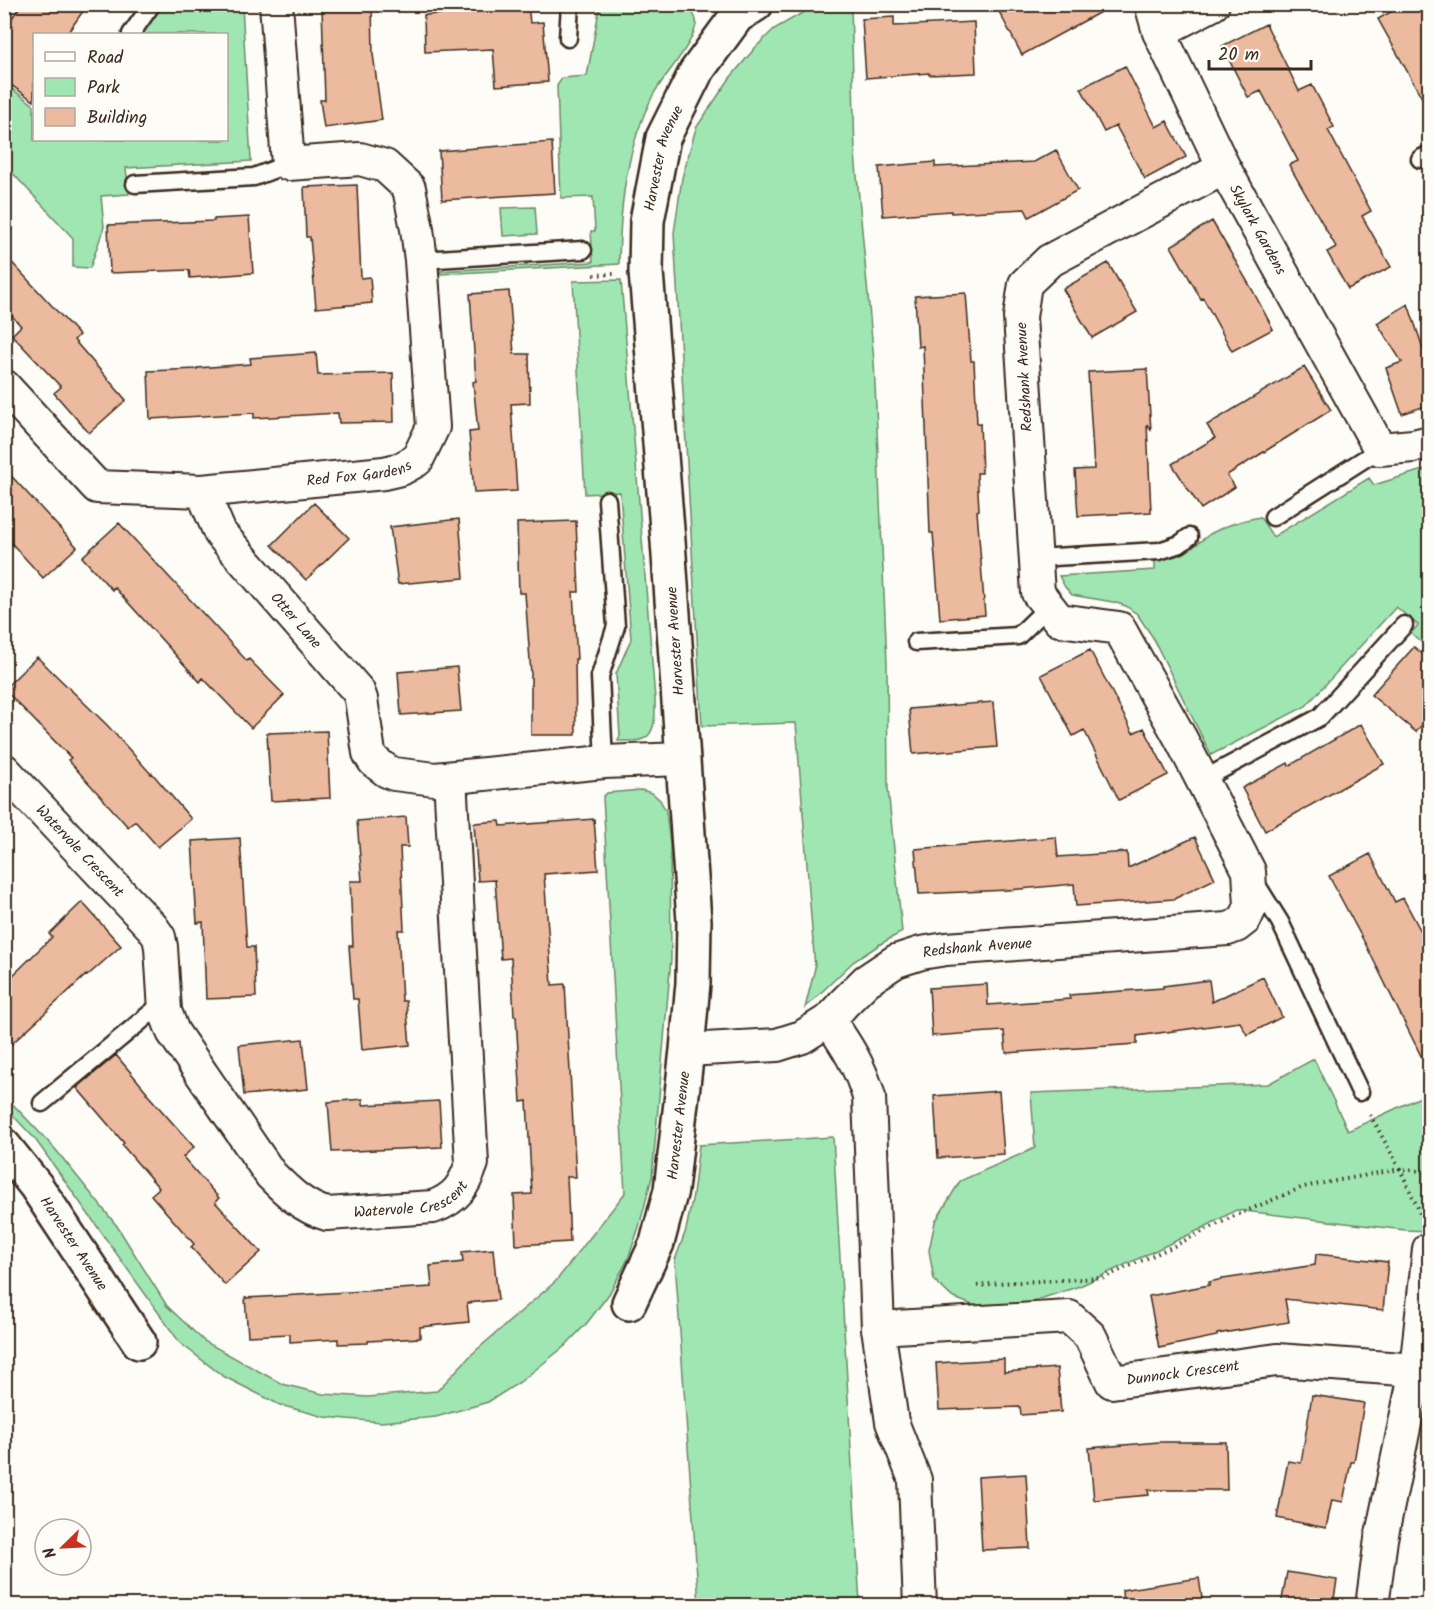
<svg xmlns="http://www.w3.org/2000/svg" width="1434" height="1610" viewBox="0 0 1434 1610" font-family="Kalam,sans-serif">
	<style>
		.green { fill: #a0e6b3; stroke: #6e8868; stroke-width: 1.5 }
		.building { fill: #ecba9e; stroke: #3b2a1e; stroke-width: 1.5 }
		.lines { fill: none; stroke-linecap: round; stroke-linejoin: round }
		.service-casing { stroke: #3b2a1e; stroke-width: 21 }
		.minor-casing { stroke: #3b2a1e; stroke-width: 36 }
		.tertiary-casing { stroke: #3b2a1e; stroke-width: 38 }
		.path { stroke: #3b2a1e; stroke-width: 4; stroke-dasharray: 1.5 4.5; stroke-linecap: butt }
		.service { stroke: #fdfcf7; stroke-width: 16 }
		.minor { stroke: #fdfcf7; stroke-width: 32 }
		.tertiary { stroke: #fdfcf7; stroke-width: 33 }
		.labels { text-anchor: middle; stroke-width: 5; stroke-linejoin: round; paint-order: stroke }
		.street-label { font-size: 15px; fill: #3b2a1e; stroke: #fdfcf7 }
	</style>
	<rect width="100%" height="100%" fill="#fdfcf7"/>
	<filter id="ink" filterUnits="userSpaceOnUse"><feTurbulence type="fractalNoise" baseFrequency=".0167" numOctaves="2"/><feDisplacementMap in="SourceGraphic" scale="12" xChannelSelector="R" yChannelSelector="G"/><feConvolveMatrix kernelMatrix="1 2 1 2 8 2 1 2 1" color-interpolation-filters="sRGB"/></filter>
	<g filter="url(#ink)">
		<!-- green -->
		<path class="green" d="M818,4L851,5L855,154L874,361L887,664L888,788L902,932L882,943L853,962L805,1008L815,968L796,723L702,726L674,233L682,178L696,128L730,78L755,48L774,29Z
			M161,5H242L251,161L126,168L129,194L101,196L104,227L90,268L73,267V238L5,165V84L34,105V140H226V34H141Z
			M600,5H687C690,9 695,15 696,20C699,38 662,78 653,95C626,148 620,205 619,264L441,274L440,271L593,262L591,231H595L593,197L561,198L557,86L562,78L587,76Z
			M535,207L537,234L503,236L501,208Z
			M621,280L655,699C655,710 657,734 643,739C636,742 626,741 618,741L620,736L616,674L631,639L620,492L585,494L573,281Z
			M1429,468V649L1411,633L1418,625L1396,607L1306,706L1211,755L1152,636L1137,614L1126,606L1113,602L1072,595L1065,587L1059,576L1155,570V560C1163,559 1171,558 1178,555C1191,551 1200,541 1210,534C1226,525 1242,520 1260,517L1273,537L1369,478L1374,485Z
			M641,790L652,793L660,800L666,811L670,844L671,959L652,1177L639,1227L628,1259L609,1294L587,1323L565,1346L520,1382L488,1402L436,1417L381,1422L325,1417L280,1405L223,1376L180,1343L35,1139L5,1107V1096L56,1150L117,1226L167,1306L204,1341L282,1384L323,1394L368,1397L437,1391L472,1354L556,1281L625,1193L603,797L607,793Z
			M1314,1059L1348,1131L1429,1093V1231L1405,1230L1236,1210L1203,1228L1080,1286L1024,1304L975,1306L952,1297L934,1280L929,1250L935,1222L960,1181L1035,1148L1031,1093L1268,1084Z
			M833,1137L860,1605H699L675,1260L686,1230L693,1195L699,1145Z"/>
		<!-- building -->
		<path class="building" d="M22,4H88L67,34H34V101L4,80V29Z
			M477,4H528L530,23L543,22L548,82L496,86L493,49L425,52L424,15L477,12Z
			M995,4H1115L1022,55Z
			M1405,4H1430V112L1378,19Z
			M372,5L373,54L382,120L324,128L320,100H325L322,7Z
			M894,17V26L974,22L976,73L929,75V73L866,78L862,19Z
			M1266,24L1299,91L1312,85L1334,127L1328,130L1371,211L1362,216L1391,267L1348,289L1327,252L1336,247L1289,165L1298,161L1261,91L1248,97L1222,46Z
			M1125,66L1156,127L1167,121L1186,157L1145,179L1116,126L1104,132L1081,88Z
			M552,142L555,193L442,200L439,151Z
			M1056,150L1078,190L1029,217L1025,209L951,213V211L883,216L879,167L935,162V167L1034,162Z
			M357,185L361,278L370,277L372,303L316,308L310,237H306L304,187Z
			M249,217L253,273L190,278L189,270L110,273L108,225L214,221V219Z
			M1212,221L1253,291L1273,329L1232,351L1203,298L1201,299L1171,246Z
			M4,254L79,335L74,340L126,400L89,433L54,393L61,387L12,335L21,326L4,307Z
			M1108,263L1137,312L1092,338L1063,289Z
			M509,291L514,354H529L530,403L511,404L517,491L474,493L469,432L478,431L473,382L476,381L470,294Z
			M966,293L971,361H974L977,424L980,423L982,473H977L979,510L977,511L985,615L940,619L933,533H930L923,346L918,347L915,296Z
			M1408,304L1425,354L1430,352V407L1428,405L1402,414L1386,368L1402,362L1377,323Z
			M316,353L318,375L393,373L394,422L339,423L338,413L254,418V413L150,419L148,371L197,369V368L251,364L250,358Z
			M1304,367L1331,410L1227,475L1235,487L1201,509L1172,464L1215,438L1207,425Z
			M1147,369L1151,431L1147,424L1151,512L1078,516L1075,470L1094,469L1088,372Z
			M4,468L77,547L43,578L4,535Z
			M314,503L349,538L306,580L272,545Z
			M459,519L464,578L398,584L390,527Z
			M576,521L579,592H573L577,659H575L576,735H531V674L525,593H519L517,523Z
			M119,523L247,661L249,659L284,695L251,728L203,678L200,682L114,587L112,590L82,557Z
			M1414,647L1430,660V715L1416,732L1371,695Z
			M1090,650L1133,733L1144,728L1168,775L1119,800L1084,730L1073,736L1041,675Z
			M37,657L107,725L151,774L152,773L191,819L158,847L135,821L128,827L68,760L71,758L4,689Z
			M457,667L461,711L401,715L398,672Z
			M993,702L997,747L913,754L909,709Z
			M1361,724L1384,764L1265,831L1242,788L1288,763L1289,766Z
			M327,731L330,798L271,801L267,733Z
			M406,817L408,847H400L404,930H398L402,1001H406L410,1045L362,1050L358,999H353L349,946H353L350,881H362L357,821Z
			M594,819L598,870L544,874L552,985L565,984L576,1177H567L570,1242L516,1245L514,1195L532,1194L527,1101L521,1102L516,1016H514L511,958L501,959L495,880L478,881L474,823L500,821L501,826Z
			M1056,837L1058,857L1127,852L1128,868L1195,837L1215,879L1174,899L1076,906L1074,884L1008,890L919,894L915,849Z
			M240,838L247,947H254L256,997L206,999L203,922L197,923L192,841Z
			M1370,854L1395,902L1403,898L1430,948V1074L1367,947L1329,876Z
			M82,902L121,946L87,976L86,975L4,1051V984L52,937L49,934Z
			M1263,977L1282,1017L1247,1035L1240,1022L1137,1036V1044L1006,1053L1004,1031L932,1036L929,988L987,984L988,1005L1070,999L1069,995L1163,988V986L1209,980L1212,1002Z
			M303,1039L308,1089L244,1095L239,1045Z
			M116,1055L147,1092L146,1093L194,1147L183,1157L219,1198L215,1202L261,1252L225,1285L191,1247L194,1244L151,1195L159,1188L122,1145L124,1143L77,1088Z
			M999,1091L1004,1154L938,1158L934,1096Z
			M363,1099V1105L439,1101L442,1147L332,1152L328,1102Z
			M493,1249L498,1300L467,1303L469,1322L420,1327V1338L368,1341V1343L338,1344V1339L290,1342V1334L248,1336L245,1298L432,1287L430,1266L463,1262L462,1252Z
			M1316,1254L1388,1262L1383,1310L1285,1299L1289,1322L1217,1334V1336L1159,1348L1149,1296L1209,1285V1282L1223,1279L1315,1265Z
			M1004,1359V1372L1057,1368L1061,1412L1021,1415L1020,1407L939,1410L936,1363Z
			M1312,1395L1364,1403L1354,1462H1351L1343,1502L1332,1500L1326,1528L1277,1518L1288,1461L1301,1463Z
			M1159,1442H1226L1227,1490H1148L1149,1495L1094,1500L1089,1448Z
			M1026,1474L1030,1548L982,1550L978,1477Z
			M1287,1572L1337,1580L1333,1605H1281Z
			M1199,1578L1203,1605H1123L1122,1590Z"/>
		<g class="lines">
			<!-- service casing -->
			<g class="service-casing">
				<path id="service" d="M131,34L152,4
					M568,38L570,4
					M1420,159L1430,154
					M135,184L254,177L288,164
					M421,260L583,250
					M1273,517L1380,449
					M1036,558L1159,551L1180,544L1189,537
					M916,642L1018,636L1048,607
					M604,762L600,676L616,626L607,500
					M1202,780L1320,717L1404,625
					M1255,882L1280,922L1360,1092
					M42,1103L164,1002"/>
			</g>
			<!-- minor casing -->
			<g class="minor-casing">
				<g id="minor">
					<path id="s1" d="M1151,4L1159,32L1224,168L1380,449L1413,446L1430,442"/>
					<path d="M1159,32L1213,4"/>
					<path id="s2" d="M4,386L97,487L202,491L220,533L358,691L361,699L369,753L374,761L387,771L394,774L435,779L604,762L682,759"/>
					<path id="s3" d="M202,491L384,473L401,469L417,460L433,427L421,260L417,229L409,188L385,166L360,159L288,164L276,4"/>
					<path id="s4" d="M4,770L152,927L159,937L161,947L165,1011L173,1032L271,1175C288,1192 304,1208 327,1214L433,1207C457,1198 464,1186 472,1163L450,778"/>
					<path d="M829,1020C847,1046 860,1066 869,1097L878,1328L892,1422L915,1480L920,1606"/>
					<path id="s5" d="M687,1050L777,1045L802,1037L829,1020L844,1003L866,981L896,961L921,953L946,949L1228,929L1236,926L1245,919L1251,906L1249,871L1181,739L1119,628L1059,620L1038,593L1020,317L1025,284L1049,261L1224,168"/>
					<path id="s6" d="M878,1328L1069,1317L1090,1336L1112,1382L1277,1360L1416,1370L1381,1539L1372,1606"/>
					<path d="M1416,1370L1429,1249"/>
				</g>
			</g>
			<!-- tertiary casing -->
			<g class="tertiary-casing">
				<g id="tertiary">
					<path id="s7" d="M4,1146L36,1186L139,1342"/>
					<path id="s8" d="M629,1303L657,1243L671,1190L687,1050L693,983L694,921L668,541L646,272L647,221L663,138L696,72L737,16L756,4"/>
				</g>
			</g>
			<!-- path -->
			<path class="path" d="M594,275L614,274
				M1370,1115L1400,1169L1430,1172
				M977,1286L998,1283L1103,1278L1174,1246L1232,1217L1303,1187L1400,1169L1418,1208L1421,1217"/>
			<!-- service -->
			<use href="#service" class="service"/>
			<!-- minor -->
			<use href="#minor" class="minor"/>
			<!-- tertiary -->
			<use href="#tertiary" class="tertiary"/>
		</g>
	</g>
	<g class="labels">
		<!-- street labels -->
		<g class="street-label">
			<text dy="5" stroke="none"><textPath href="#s8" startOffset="1158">Harvester Avenue</textPath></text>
			<text dy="5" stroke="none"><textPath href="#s1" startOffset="250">Skylark Gardens</textPath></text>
			<text transform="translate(1024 377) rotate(-93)" y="5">Redshank Avenue</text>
			<text dy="5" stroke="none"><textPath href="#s3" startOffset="158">Red Fox Gardens</textPath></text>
			<text dy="5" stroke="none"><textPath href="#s2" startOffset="404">Otter Lane</textPath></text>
			<text transform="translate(675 641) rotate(-94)" y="5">Harvester Avenue</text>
			<text dy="5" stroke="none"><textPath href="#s4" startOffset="111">Watervole Crescent</textPath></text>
			<text dy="5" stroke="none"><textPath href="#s5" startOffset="321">Redshank Avenue</textPath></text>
			<text dy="5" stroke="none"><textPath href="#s8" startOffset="186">Harvester Avenue</textPath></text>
			<text dy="5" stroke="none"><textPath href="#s4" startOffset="654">Watervole Crescent</textPath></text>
			<text dy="5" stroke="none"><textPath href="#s7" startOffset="120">Harvester Avenue</textPath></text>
			<text dy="5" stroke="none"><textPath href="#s6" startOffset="342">Dunnock Crescent</textPath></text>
		</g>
	</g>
	<!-- margin -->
	<rect width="1434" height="1610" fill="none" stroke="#fdfcf7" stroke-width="24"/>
	<rect x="12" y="12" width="1410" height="1586" fill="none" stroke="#3b2a1e" stroke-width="2" filter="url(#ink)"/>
	<!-- legend -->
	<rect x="33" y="33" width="195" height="108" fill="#fdfcf7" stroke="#afa8a0" stroke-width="1.5"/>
	<rect x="45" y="52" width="30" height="9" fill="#fdfcf7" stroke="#afa8a0" stroke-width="1.5"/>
	<text x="87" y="63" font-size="18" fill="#3b2a1e">Road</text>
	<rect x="45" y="78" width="30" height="18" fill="#a0e6b3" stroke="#afa8a0" stroke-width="1.5"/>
	<text x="87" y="93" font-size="18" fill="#3b2a1e">Park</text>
	<rect x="45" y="108" width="30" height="18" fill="#ecba9e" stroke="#afa8a0" stroke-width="1.5"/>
	<text x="87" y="123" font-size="18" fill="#3b2a1e">Building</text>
	<!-- north arrow -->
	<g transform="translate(63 1547) rotate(246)"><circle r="28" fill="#fdfcf7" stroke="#afa8a0" stroke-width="1.5"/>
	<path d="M0-4.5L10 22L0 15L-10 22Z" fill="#c8321e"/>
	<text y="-9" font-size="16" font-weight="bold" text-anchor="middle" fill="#3b2a1e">N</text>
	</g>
	<!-- scale -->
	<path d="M1209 60v9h102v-9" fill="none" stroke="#3b2a1e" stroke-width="3"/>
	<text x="1218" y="60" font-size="18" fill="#3b2a1e" stroke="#fdfcf7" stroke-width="4.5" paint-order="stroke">20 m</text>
</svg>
